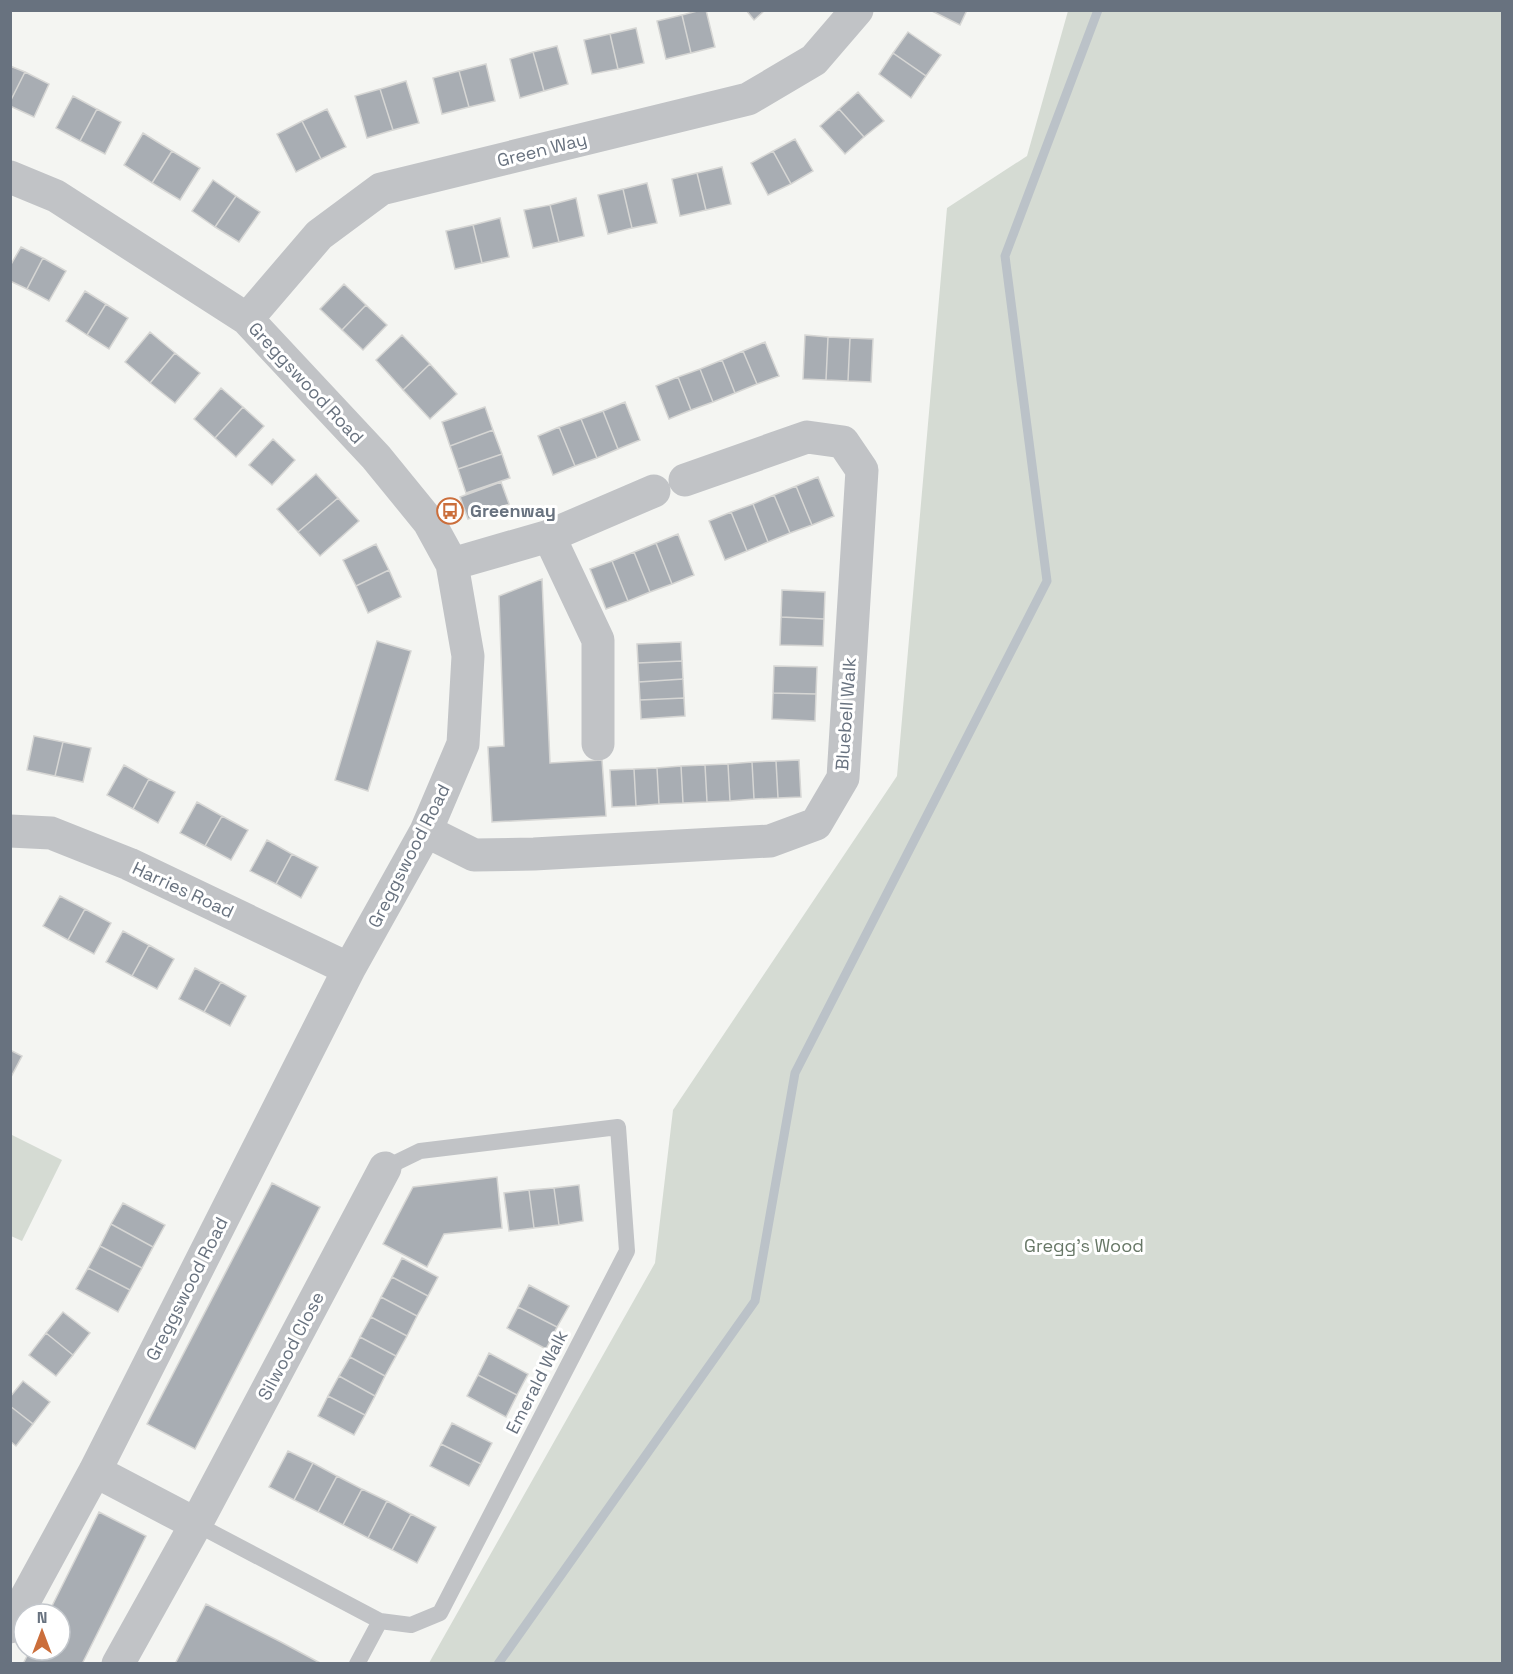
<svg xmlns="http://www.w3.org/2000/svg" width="1513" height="1674" viewBox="0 0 1513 1674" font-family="'Space Grotesk',sans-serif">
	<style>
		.green { fill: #d5dbd3 }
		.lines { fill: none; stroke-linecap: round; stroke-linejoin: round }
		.stream { stroke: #bbc2c8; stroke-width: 9 }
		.building { fill: #a8adb3; stroke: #d6d6d4; stroke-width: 1.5 }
		.service { stroke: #c1c3c6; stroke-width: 16 }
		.minor { stroke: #c1c3c6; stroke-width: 33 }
		.labels { text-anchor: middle; stroke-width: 6; stroke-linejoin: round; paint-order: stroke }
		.street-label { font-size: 18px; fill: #68727f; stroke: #fff }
		.poi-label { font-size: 18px; font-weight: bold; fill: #68727f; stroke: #fff; text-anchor: start }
		.park-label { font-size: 18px; fill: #677766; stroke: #fff }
	</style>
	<rect width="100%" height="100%" fill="#f4f5f2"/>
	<!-- green -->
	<path class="green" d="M1068,11H1502V1663H429L655,1263L673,1110L897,776L947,208L1027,156Z
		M10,1134L62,1160L22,1241L11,1236Z"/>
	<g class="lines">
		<!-- stream -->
		<path class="stream" d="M498,1664L755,1301L795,1073L1047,581L1005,256L1098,10"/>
	</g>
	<!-- building -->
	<path class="building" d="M701,10H706L715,47L691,53L682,15Z
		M746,10H765L754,20Z
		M930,10H967L960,25Z
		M682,15L691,53L666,59L657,21Z
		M636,28L644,63L618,69L610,34Z
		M908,32L941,55L926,76L893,53Z
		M610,34L618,69L592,74L584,40Z
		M557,46L568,84L544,91L533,52Z
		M533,52L544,91L520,98L510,59Z
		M893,53L926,76L911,98L879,74Z
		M486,64L495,101L469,107L459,71Z
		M10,66L25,72L10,102Z
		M459,71L469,107L442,114L433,78Z
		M25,72L49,84L34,117L10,106V102Z
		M406,81L419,123L393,130L380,89Z
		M380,89L393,130L367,138L355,96Z
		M858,92L884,121L864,137L839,109Z
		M73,96L97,109L80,141L56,128Z
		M97,109L121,122L105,154L80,141Z
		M327,109L346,147L321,159L302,121Z
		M839,109L864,137L845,154L820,126Z
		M302,121L321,159L296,172L277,134Z
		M143,133L172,151L152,183L124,165Z
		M795,139L813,171L791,184L773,151Z
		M172,151L200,168L180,200L152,183Z
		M773,151L791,184L768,195L751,163Z
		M722,167L731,204L706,210L697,173Z
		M697,173L706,210L680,216L672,179Z
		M213,180L236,196L215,227L192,211Z
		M647,183L657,223L632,228L623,189Z
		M623,189L632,228L608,234L598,195Z
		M236,196L260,212L239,242L215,227Z
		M576,198L584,236L559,242L550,205Z
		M550,205L559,242L533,248L524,210Z
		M500,218L509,257L482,263L473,225Z
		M473,225L482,263L455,269L446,231Z
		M21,247L43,258L27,289L10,281V266Z
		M43,258L66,271L49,301L27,289Z
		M344,284L366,305L342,330L320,309Z
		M85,291L106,304L87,335L66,321Z
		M106,304L128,318L109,349L87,335Z
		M366,305L387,325L363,350L342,330Z
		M150,332L175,353L150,383L125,362Z
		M402,335L430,364L403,390L376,360Z
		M805,335L828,337L826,380L803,379Z
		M828,337L850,338L848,381L826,380Z
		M850,338L873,339L871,382L848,381Z
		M765,342L779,376L757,384L743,351Z
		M743,351L757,384L735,393L722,360Z
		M175,353L200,373L175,403L150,383Z
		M722,360L735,393L713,402L700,369Z
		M430,364L457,394L430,419L403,390Z
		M700,369L713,402L691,410L678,377Z
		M678,377L691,410L669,419L656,386Z
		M221,388L243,407L215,438L194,419Z
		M625,402L640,440L618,449L603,411Z
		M243,407L264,426L236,457L215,438Z
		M485,407L493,430L450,446L442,422Z
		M603,411L618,449L597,458L581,419Z
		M581,419L597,458L575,466L559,427Z
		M559,427L575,466L553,475L538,436Z
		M493,430L502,454L458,469L450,446Z
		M273,439L295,460L272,485L249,465Z
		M502,454L510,478L466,493L458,469Z
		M316,474L338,498L298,532L277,509Z
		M818,477L834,516L812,525L796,486Z
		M501,482L509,504L468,519L460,497Z
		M796,486L812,525L790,533L774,495Z
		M774,495L790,533L768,542L753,504Z
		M338,498L359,521L320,556L298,532Z
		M753,504L768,542L747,551L731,512Z
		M731,512L747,551L725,560L709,521Z
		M678,534L694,575L672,584L656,543Z
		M656,543L672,584L650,592L634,552Z
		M376,544L389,570L356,586L343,560Z
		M634,552L650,592L628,601L612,561Z
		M612,561L628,601L606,609L590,569Z
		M389,570L401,597L368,613L356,586Z
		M542,579L550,763L602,760L606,816L492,822L488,747L504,746L499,596Z
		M782,590L825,592L824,619L781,617Z
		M781,617L824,619L823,646L780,645Z
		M377,641L411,651L368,791L335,780Z
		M681,642L682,661L638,663L637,644Z
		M682,661L683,679L639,682L638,663Z
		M774,666L817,667L816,694L773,693Z
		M683,679L684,698L640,700L639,682Z
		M773,693L816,694L815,721L772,719Z
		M684,698L685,716L641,719L640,700Z
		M34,736L63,742L55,776L27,770Z
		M63,742L91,748L83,782L55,776Z
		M799,760L801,797L778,798L776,761Z
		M776,761L778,798L754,799L752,762Z
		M752,762L754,799L730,801L728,764Z
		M728,764L730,801L707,802L705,765Z
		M124,765L149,779L133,809L107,795Z
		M705,765L707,802L683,803L681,766Z
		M681,766L683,803L659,804L657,768Z
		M657,768L659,804L636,806L634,769Z
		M634,769L636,806L612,807L610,770Z
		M149,779L175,792L158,823L133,809Z
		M197,802L222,816L205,846L180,833Z
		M222,816L248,830L231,860L205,846Z
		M267,840L292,854L276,884L250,871Z
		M292,854L318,867L301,898L276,884Z
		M60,896L85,909L68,940L43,926Z
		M85,909L111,923L94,954L68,940Z
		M123,931L149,945L132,976L106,962Z
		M149,945L174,959L157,989L132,976Z
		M195,968L221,982L204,1012L179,999Z
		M221,982L246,996L230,1026L204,1012Z
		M10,1050L22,1056L10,1079Z
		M497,1177L502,1228L444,1234L427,1267L383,1244L413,1187Z
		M272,1183L320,1207L195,1449L147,1424Z
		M579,1185L583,1221L559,1225L554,1188Z
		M554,1188L559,1225L534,1228L529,1190Z
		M529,1190L534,1228L509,1231L504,1193Z
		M123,1203L165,1225L153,1247L111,1224Z
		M111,1224L153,1247L142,1268L100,1246Z
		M100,1246L142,1268L130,1290L88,1268Z
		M402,1258L438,1277L428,1296L392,1277Z
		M88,1268L130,1290L118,1312L76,1289Z
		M392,1277L428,1296L417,1316L381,1297Z
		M529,1285L569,1306L557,1327L518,1307Z
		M381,1297L417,1316L407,1336L371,1317Z
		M518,1307L557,1327L546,1349L507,1328Z
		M63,1312L90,1333L73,1355L46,1333Z
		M371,1317L407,1336L396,1356L360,1337Z
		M46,1333L73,1355L56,1376L29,1355Z
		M360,1337L396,1356L385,1376L350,1357Z
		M489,1353L528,1374L517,1395L478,1375Z
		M350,1357L385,1376L375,1396L339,1376Z
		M478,1375L517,1395L506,1417L467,1396Z
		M339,1376L375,1396L365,1415L328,1396Z
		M23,1381L50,1402L33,1424L10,1406V1397Z
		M328,1396L365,1415L354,1435L318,1416Z
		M10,1406L33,1424L16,1446L10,1441Z
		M452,1423L492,1443L481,1464L441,1444Z
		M441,1444L481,1464L469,1486L430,1466Z
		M288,1451L313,1463L294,1500L269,1487Z
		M313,1463L337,1476L318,1512L294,1500Z
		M337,1476L362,1489L343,1525L318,1512Z
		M362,1489L387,1501L368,1538L343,1525Z
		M387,1501L411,1514L392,1550L368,1538Z
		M99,1512L146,1536L82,1664H23L30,1650H60V1614H48Z
		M411,1514L436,1527L417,1563L392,1550Z
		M206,1604L281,1642L322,1664H175Z"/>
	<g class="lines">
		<!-- service -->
		<path class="service" d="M196,1524L380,1621L411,1625L440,1613L627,1251L618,1127L420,1151L385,1168
			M357,1664L380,1621"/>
		<!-- minor -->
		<path class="minor" d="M10,177L56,196L247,319L376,457L429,522L452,564L468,656L463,744L426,831L349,969L95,1471L10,1627
			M247,319L319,235L381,189L748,99L814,60L857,10
			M549,536L598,640V744
			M452,564L549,536L654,491
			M10,831L51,833L129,864L349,969
			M426,831L474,855L534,854L770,841L816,824L843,778L862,470L843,442L807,437L685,480
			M95,1471L196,1524
			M118,1664L196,1524L385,1168"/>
	</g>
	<!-- icons -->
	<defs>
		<g id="bus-ring" transform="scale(1.35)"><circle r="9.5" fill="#fff" stroke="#cb6e3b" stroke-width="1.5"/><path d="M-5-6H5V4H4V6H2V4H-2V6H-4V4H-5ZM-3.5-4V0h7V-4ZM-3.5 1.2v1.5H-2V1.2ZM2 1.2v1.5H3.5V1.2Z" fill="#cb6e3b"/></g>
	</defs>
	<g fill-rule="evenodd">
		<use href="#bus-ring" x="450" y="511"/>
	</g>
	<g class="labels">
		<!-- street labels -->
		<g class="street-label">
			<text transform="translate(542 150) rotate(-14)" y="6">Green Way</text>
			<text transform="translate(306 383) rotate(47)" y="6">Greggswood Road</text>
			<text transform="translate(846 714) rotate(-86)" y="6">Bluebell Walk</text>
			<text transform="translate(409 856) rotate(-63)" y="6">Greggswood Road</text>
			<text transform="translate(183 890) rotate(25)" y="6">Harries Road</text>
			<text transform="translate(187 1289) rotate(-63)" y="6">Greggswood Road</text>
			<text transform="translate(291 1346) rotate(-62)" y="6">Silwood Close</text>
			<text transform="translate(537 1382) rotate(-63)" y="6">Emerald Walk</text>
		</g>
		<!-- poi labels -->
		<g class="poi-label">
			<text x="470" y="517">Greenway</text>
		</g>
		<!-- park labels -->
		<g class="park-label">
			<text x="1084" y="1252">Gregg's Wood</text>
		</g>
	</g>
	<!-- border -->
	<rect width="1513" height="1674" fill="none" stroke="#68727f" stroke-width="24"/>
	<!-- north arrow -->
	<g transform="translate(42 1632)"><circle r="28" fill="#ffffff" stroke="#c3c7cc" stroke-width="1.5"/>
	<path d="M0-4.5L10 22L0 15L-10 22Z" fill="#cb6e3b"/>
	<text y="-9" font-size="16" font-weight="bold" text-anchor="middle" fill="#68727f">N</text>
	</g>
</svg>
